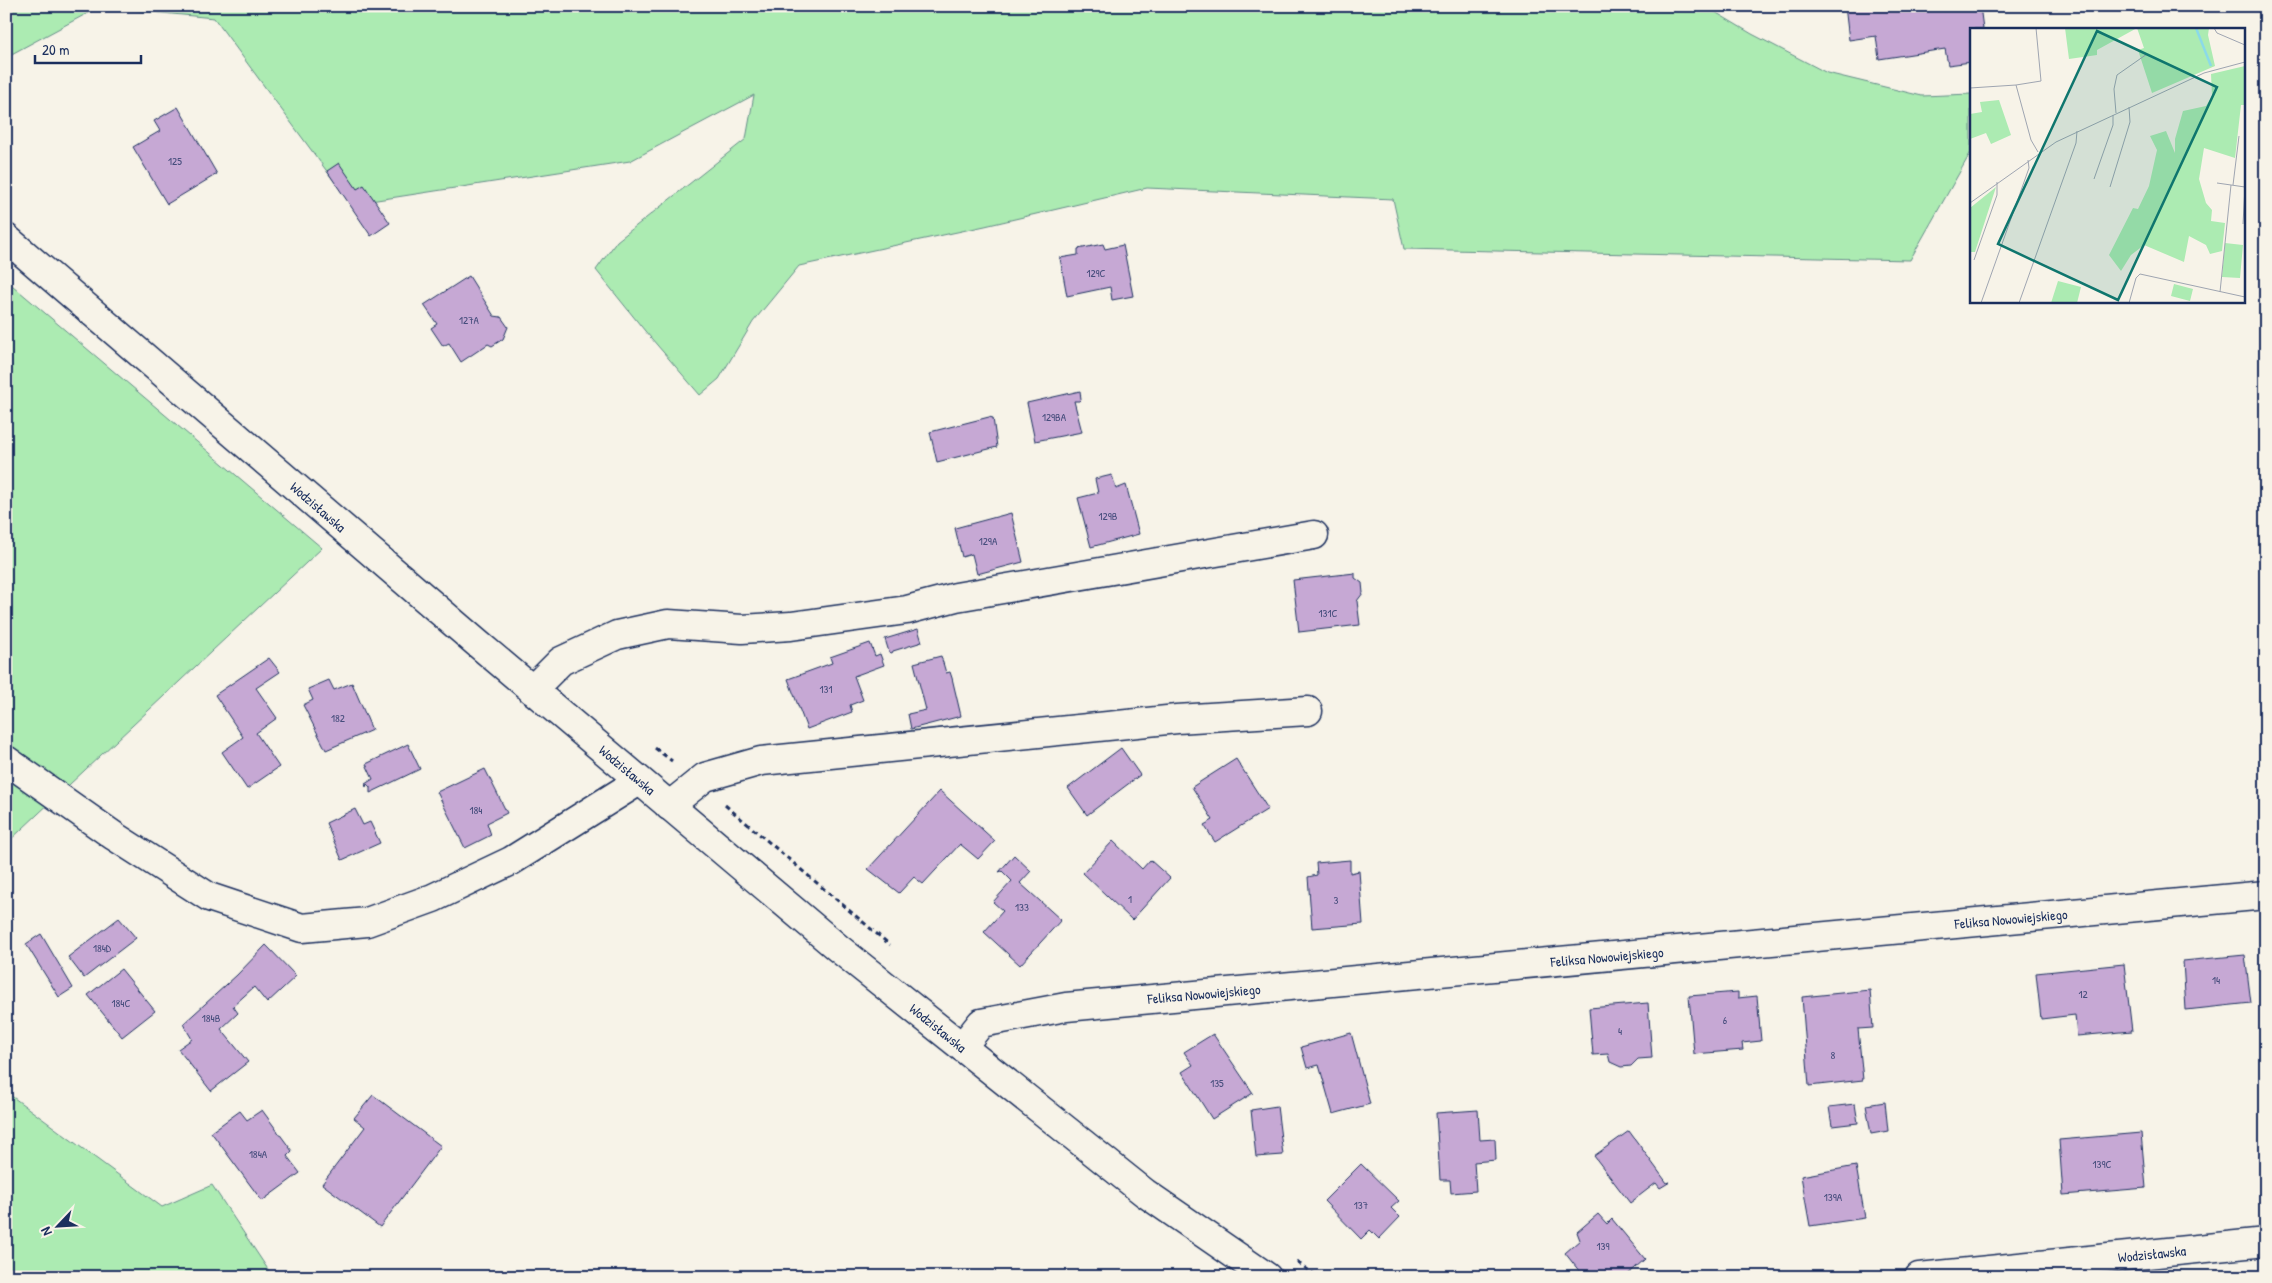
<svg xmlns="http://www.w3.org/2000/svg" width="2272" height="1283" viewBox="0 0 2272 1283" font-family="'Patrick Hand',sans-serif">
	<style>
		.green { fill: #acebb2; stroke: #648d88 }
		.building { fill: #c6a8d4; stroke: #1b2f5e }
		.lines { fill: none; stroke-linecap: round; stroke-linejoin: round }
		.minor-casing { stroke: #1b2f5e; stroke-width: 31 }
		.major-casing { stroke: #1b2f5e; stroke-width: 31 }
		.path { stroke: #1b2f5e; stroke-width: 3; stroke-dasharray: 5 4; stroke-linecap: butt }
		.minor { stroke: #f7f3e8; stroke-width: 28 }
		.major { stroke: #f7f3e8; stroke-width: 28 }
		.labels { text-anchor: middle; stroke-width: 4; stroke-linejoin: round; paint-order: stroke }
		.number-label { font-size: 11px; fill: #464d7c }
		.street-label { font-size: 14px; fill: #1b2f5e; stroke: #f7f3e8 }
		.inset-river { fill: none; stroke: #8bdae8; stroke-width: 2.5 }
		.inset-road { fill: none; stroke: #9fa5b1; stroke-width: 1 }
		.view { fill: #0f766e; fill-opacity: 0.15; stroke: #0f766e; stroke-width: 2.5 }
		.inset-edge { fill: none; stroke: #1b2f5e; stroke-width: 2.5 }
	</style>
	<rect width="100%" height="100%" fill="#f7f3e8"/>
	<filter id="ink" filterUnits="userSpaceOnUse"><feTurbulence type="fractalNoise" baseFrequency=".02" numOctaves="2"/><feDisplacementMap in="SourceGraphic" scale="10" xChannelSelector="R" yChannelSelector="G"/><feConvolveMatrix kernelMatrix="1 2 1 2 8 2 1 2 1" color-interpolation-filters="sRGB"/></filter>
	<g filter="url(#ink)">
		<!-- green -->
		<path class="green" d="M6,6H1705L1752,34L1827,73L1922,96L1971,94V152L1910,260L1404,249L1393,199L1147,188L985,226L799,266L753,322L719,379L700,395L645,331L596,270L617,241L746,139L754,95L630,161L351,204L214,18L99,7L6,57Z
			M6,280L322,548L6,844Z
			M6,1092L162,1207L212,1185L273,1277H6Z"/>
		<!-- building -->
		<path class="building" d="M1845,6H1944V11L1980,6L1983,29H1971V62L1948,65L1945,49L1879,59L1876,36L1849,40Z
			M178,107L217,174L167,204L133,147L160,131L154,121Z
			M339,163L357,189L364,185L390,223L371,236L327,171Z
			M1103,244L1105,249L1123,245L1133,296L1112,300L1110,287L1067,296L1060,258L1078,255V249Z
			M469,276L494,316L501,317L508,327L503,339L492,346L488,344L461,362L449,343L443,346L431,328L437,324L424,305Z
			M1080,391L1081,399L1079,401H1074L1082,432L1035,441L1027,403Z
			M989,417L993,418L997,447L937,462L930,432Z
			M1112,475L1116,489L1126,485L1139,534L1091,547L1078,498L1098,493L1095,479Z
			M1011,513L1023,562L977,574L972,554L962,557L955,528Z
			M1355,573V578L1362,583L1363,593L1357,601L1360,625L1299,632L1293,580Z
			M918,629L922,642L893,651L892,653L889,652L885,639Z
			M870,643L875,656L880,654L884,665L854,676L863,700L850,705L852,712L807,729L788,679L832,663L830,657Z
			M941,656L946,673L950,672L952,678L961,716L911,729L908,714L926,710L914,663Z
			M269,658L280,672L256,688L277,718L256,733L279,767L247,789L222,752L243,737L215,695Z
			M329,680L334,690L352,683L372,730L326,750L303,705L313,700L308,689Z
			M408,744L420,769L370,793V787L367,784L366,787L365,784L373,779L366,764Z
			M1121,748L1140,775L1087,815L1068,788Z
			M1236,759L1268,809L1215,842L1204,825L1213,820L1192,787Z
			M485,769L507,813L487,823L491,835L465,848L437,792Z
			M940,791L995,841L978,859L960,844L923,884L914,877L899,893L868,869Z
			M355,809L363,825L370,822L380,843L342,860L326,823Z
			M1113,841L1142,869L1150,860L1170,878L1132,920L1083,873Z
			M1014,855L1031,871L1020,883L1061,920L1020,965L984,932L1003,911L993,902L1012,881L1002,871L999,872Z
			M1350,860V873L1359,871L1363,924L1312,928L1308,877L1317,875L1316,863Z
			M119,918L136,938L84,978L68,957Z
			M41,934L73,988L59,997L26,944Z
			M266,945L296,976L267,1003L254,987L233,1006L238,1013L221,1029L248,1062L211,1091L178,1049L192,1039L183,1024L237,975Z
			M2245,955L2251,1003L2186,1010L2183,961Z
			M2124,964L2132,1031L2077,1036L2075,1015L2041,1019L2036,973Z
			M121,969L155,1011L122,1037L88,995Z
			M1870,990L1873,1028L1858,1029L1863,1080L1809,1086L1802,997Z
			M1738,992V998L1757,996L1761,1041L1742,1043L1743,1050L1694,1054L1689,996Z
			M1648,1003L1652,1058L1638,1059L1631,1066L1621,1067L1610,1062L1608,1054L1593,1055L1589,1008Z
			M1351,1033L1370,1104L1333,1114L1319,1065L1307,1068L1301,1047Z
			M1213,1034L1253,1093L1212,1119L1182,1072L1193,1065L1184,1052Z
			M373,1095L441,1146L380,1227L322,1184L365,1127L354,1118Z
			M1885,1102L1888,1131L1871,1134L1866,1105Z
			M1855,1104L1858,1123L1832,1126L1829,1107Z
			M1277,1106L1283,1155L1256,1157L1251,1110Z
			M262,1110L292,1151L287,1156L300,1173L262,1201L211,1132L240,1111L247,1120Z
			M1478,1110L1480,1140L1495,1139L1496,1160L1474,1162L1476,1191L1451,1193L1450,1180H1440L1436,1113Z
			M1629,1131L1667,1183L1670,1182L1660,1188L1656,1183L1630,1203L1594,1156Z
			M2141,1133L2146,1188L2063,1195L2059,1140Z
			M1361,1164L1399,1201L1391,1208L1400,1217L1379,1239L1370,1230L1361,1239L1324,1201Z
			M1856,1166L1865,1218L1810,1226L1801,1176Z
			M1598,1214L1607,1224L1612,1219L1645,1259L1625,1277H1584L1565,1253L1580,1240L1577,1232Z"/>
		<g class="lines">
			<!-- minor casing -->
			<g class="minor-casing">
				<path id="minor" d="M532,690L561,661L617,635L668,624L742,629L791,626L907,610L956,597L1314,535
					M6,760L114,836L209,897L302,928L367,922L433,898L511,861L639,781
					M669,806L705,777L761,761L1177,719L1308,711
					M962,1047L981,1023L1066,1007L2266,895
					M1919,1277L2266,1242"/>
			</g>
			<!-- major casing -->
			<g class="major-casing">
				<path id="major" d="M6,238L477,643L838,948L1145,1193L1267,1277"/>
			</g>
			<!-- path -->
			<path class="path" d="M655,748L672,761
				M725,805L890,945
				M1297,1262L1318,1277"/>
			<!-- minor -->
			<use href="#minor" class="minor"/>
			<!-- major -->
			<use href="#major" class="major"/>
		</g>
	</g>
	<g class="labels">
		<!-- number labels -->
		<g class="number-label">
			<text x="175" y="165">125</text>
			<text x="1096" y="277">129C</text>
			<text x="469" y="324">127A</text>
			<text x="1054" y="421">129BA</text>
			<text x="1108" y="520">129B</text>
			<text x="988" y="545">129A</text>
			<text x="1328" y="617">131C</text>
			<text x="826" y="693">131</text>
			<text x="338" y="722">182</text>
			<text x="476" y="814">184</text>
			<text x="1130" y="903">1</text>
			<text x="1336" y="904">3</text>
			<text x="1022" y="911">133</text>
			<text x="102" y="952">184D</text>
			<text x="2216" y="984">14</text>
			<text x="2083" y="998">12</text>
			<text x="121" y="1007">184C</text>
			<text x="211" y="1022">184B</text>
			<text x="1725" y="1024">6</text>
			<text x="1620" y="1035">4</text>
			<text x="1833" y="1059">8</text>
			<text x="1217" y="1087">135</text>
			<text x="258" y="1158">184A</text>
			<text x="2102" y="1168">139C</text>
			<text x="1833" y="1201">139A</text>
			<text x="1361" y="1209">137</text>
			<text x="1603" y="1250">139</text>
		</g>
		<!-- street labels -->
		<g class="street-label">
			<text transform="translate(318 507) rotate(41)" y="5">Wodzisławska</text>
			<text transform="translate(627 770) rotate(40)" y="5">Wodzisławska</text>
			<text transform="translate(2011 919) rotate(-5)" y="5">Feliksa Nowowiejskiego</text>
			<text transform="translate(1607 957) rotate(-5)" y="5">Feliksa Nowowiejskiego</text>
			<text transform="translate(1204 994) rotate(-5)" y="5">Feliksa Nowowiejskiego</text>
			<text transform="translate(938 1028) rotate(39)" y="5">Wodzisławska</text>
			<text transform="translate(2152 1254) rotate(-6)" y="5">Wodzisławska</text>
		</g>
	</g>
	<!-- overview -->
	<g transform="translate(1970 28)">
		<rect width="275" height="275" fill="#f7f3e8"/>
		<path d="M95,0H167L127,22V27L99,31ZM167,0H239L238,7L245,38L182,65L168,22L174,20ZM275,38V77H271L265,130L234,120L229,151L236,175L242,182L241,193L255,195L252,223L240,226L236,217L219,208L214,234L174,217L161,227L151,243L139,227L163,180L168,181L179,158L187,122L180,108L196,103L205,125V111L213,83L236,78L242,68L241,46ZM29,72L41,107L21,116L16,105L0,111V86L12,84L10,74ZM26,159L5,224H0V180ZM255,215L273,217L270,250L252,249ZM88,253L111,259L107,275H81ZM204,256L223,261L220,273L201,268Z" fill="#acebb2"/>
		<path class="inset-river" d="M226,0L241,38"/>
		<path class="inset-road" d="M244,0L247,5L275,17M46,57L71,53L66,0M0,60L46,57L61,112L68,124M146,85L144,61L147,47L177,26M124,151L143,97V87M247,155L275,159M263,157L269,108M140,159L160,94L159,79M0,175L86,114L234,45L275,34M273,196L275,159M4,232L27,167V154M250,264L261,157M11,275L59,140L58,132M49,275L106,115L107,103M159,275L166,250L170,246L275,269"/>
		<path class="view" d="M127,3L247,59L148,272L28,216Z"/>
		<rect width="275" height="275" class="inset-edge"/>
	</g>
	<!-- margin -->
	<rect width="2272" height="1283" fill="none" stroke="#f7f3e8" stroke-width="25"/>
	<rect x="12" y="12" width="2247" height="1258" fill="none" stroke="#1b2f5e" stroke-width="2" filter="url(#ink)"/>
	<!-- north arrow -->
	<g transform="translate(58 1226) rotate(245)" stroke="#f7f3e8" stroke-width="4" paint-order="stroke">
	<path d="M0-4L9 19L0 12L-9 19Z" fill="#1b2f5e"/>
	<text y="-8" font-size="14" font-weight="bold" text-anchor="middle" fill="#1b2f5e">N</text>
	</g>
	<!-- scale -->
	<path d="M35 55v8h106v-8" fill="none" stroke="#1b2f5e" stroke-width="2.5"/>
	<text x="42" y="55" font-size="15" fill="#1b2f5e" stroke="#f7f3e8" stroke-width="4" paint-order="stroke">20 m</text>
</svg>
